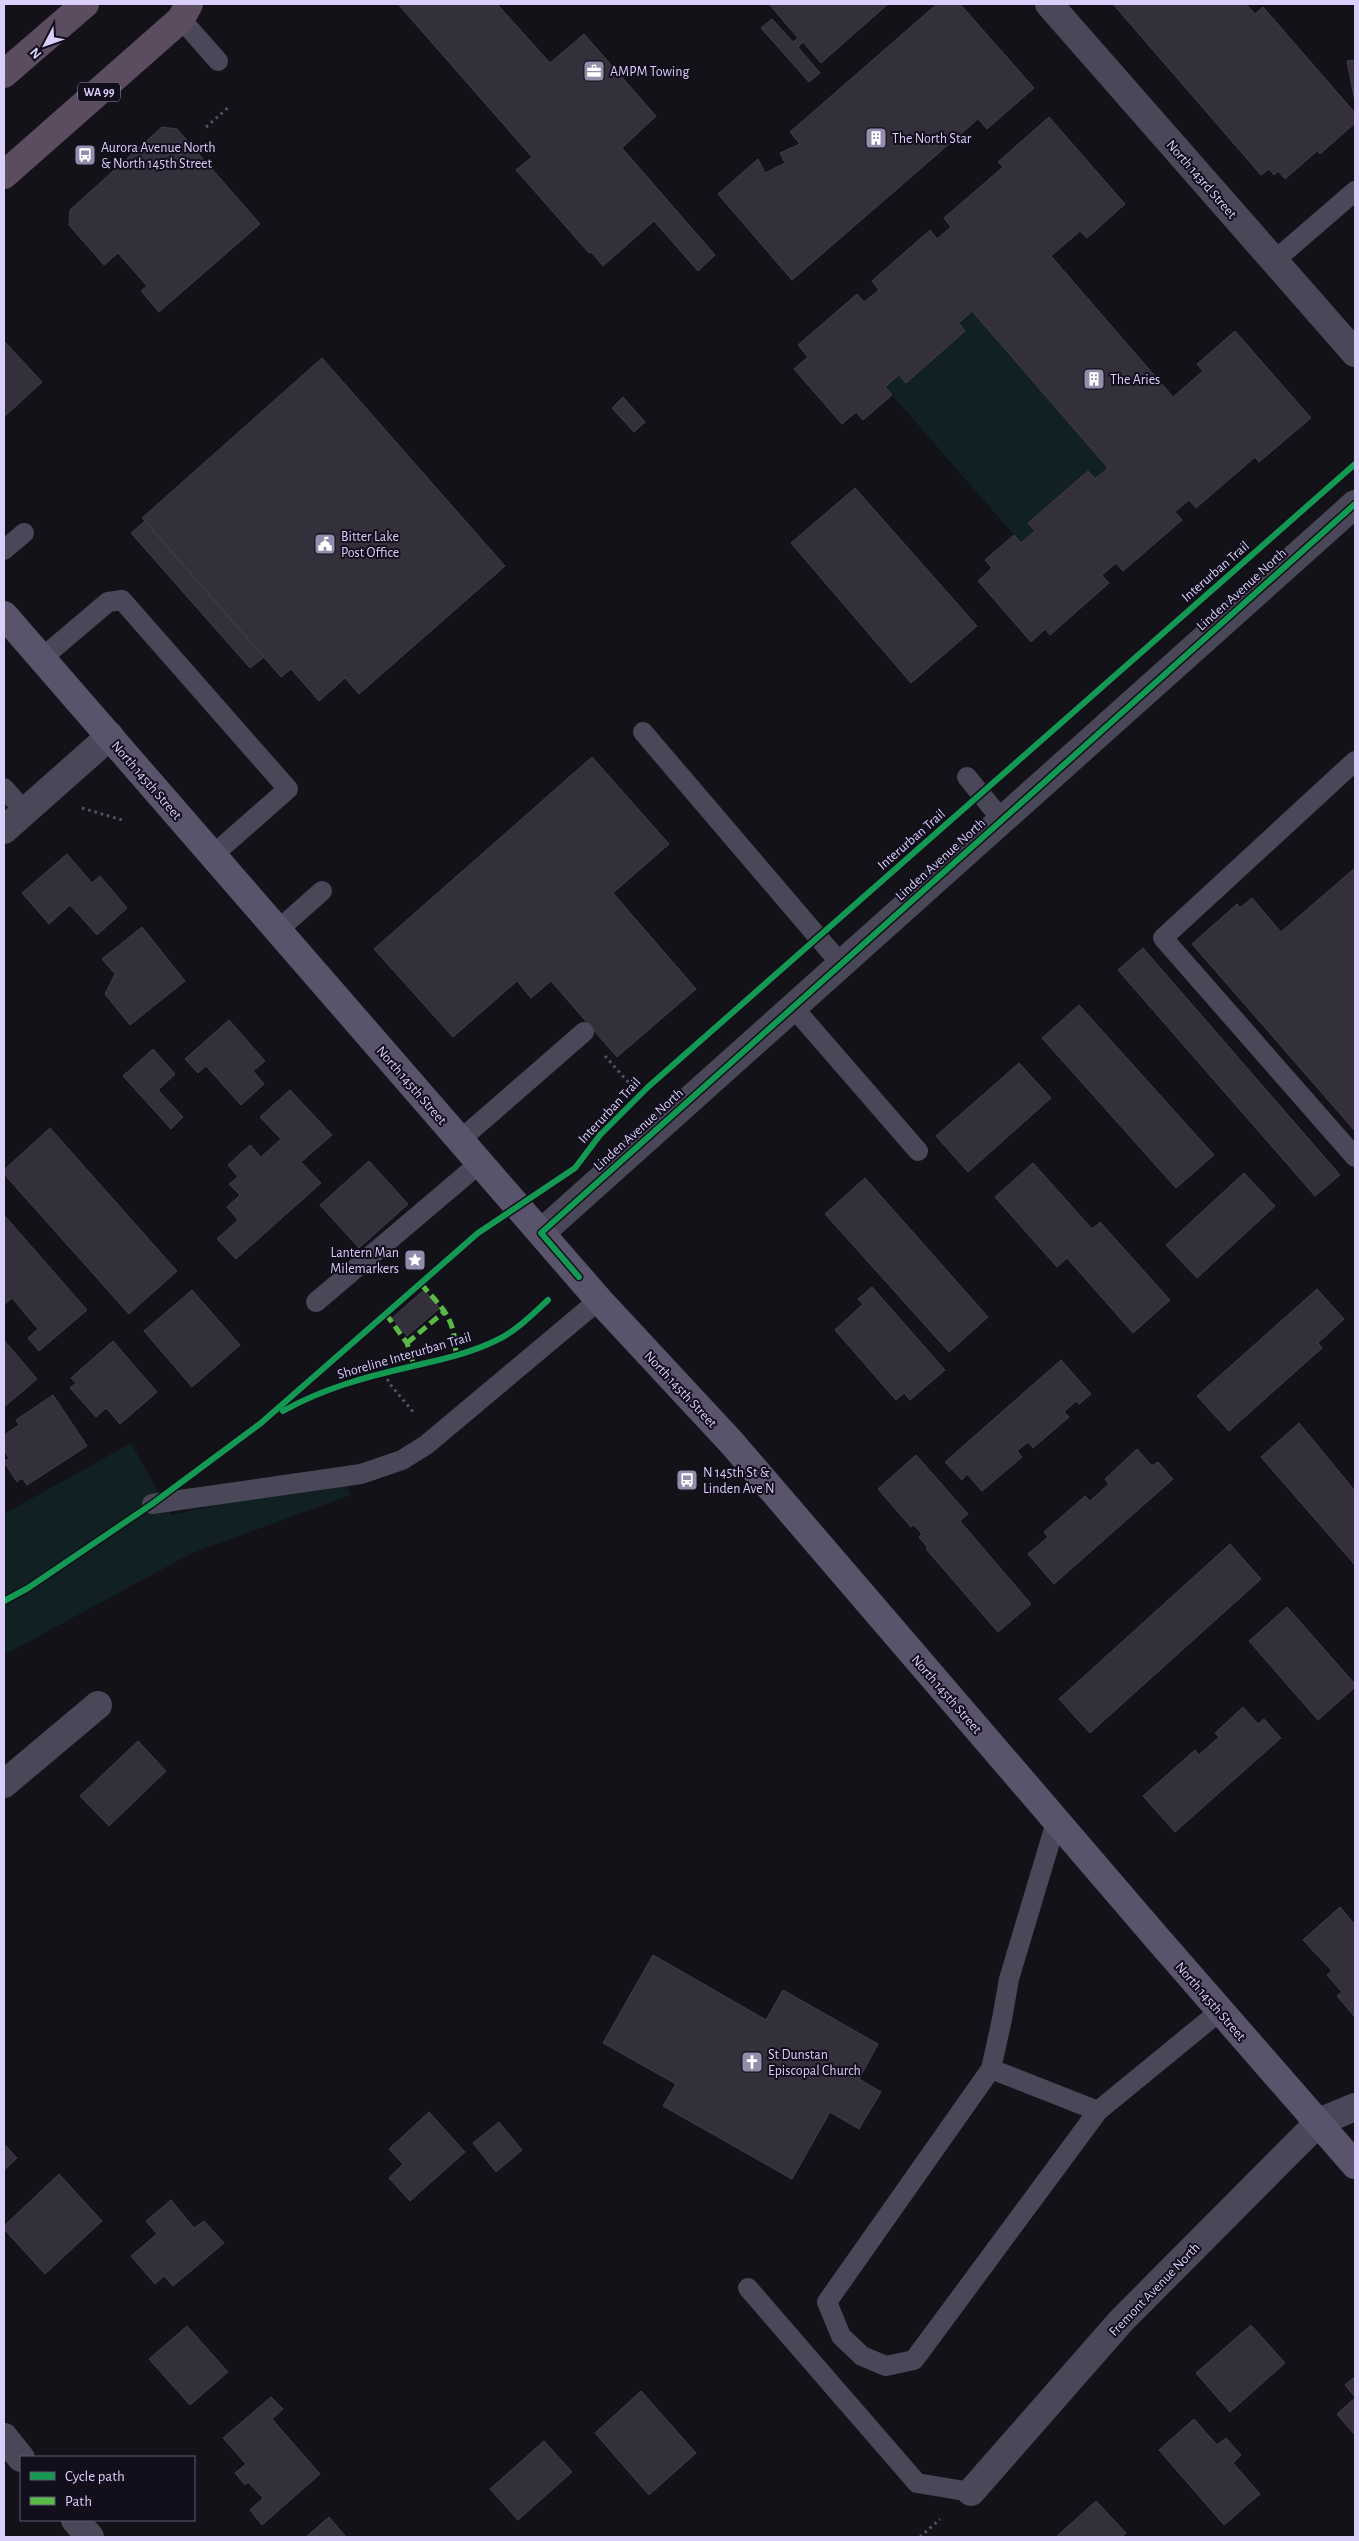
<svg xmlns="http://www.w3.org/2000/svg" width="1359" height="2541" viewBox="0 0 1359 2541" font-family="'Alegreya Sans',sans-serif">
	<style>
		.green { fill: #112123 }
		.building { fill: #332f3b; stroke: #413c4c }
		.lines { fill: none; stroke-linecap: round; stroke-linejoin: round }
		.path { stroke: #4e5864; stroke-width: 3; stroke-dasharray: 2.5 4; stroke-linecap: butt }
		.service { stroke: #494758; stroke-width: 20 }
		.minor { stroke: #494758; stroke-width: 28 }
		.tertiary { stroke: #494758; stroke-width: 28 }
		.secondary { stroke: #59536b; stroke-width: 28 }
		.trunk { stroke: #5c4c60; stroke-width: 28 }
		.quiet { stroke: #58b947; stroke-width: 5; stroke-dasharray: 10 5; stroke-linecap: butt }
		.cycleway-casing { stroke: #120e1c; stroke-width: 9 }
		.cycleway { stroke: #139951; stroke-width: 6 }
		.labels { text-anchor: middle; stroke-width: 4; stroke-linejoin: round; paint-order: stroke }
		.shield { fill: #120e1c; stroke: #9e94b7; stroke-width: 1 }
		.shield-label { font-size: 12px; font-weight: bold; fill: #dacefa }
		.poi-label { font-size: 14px; fill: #dacefa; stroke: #120e1c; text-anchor: start }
		.street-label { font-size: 14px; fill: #dacefa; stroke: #120e1c }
	</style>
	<rect width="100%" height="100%" fill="#131218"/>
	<!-- green -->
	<path class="green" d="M972,311L1108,468L1095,479L1087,471L1028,523L1035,531L1021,543L885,387L899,375L906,382L965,331L959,323Z
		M131,1443L171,1515L342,1478L351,1495L192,1553L4,1655V1514Z"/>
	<!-- building -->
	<path class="building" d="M398,4H497L550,63L584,34L656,116L622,148L715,255L698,271L654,221L603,266L591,252L589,253L516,170L532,157Z
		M769,4H888L821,63L803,42L798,47L820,73L809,82L761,28L772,19L793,42L798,38Z
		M937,4H960L1034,88L987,129L978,119L792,280L718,194L758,159L765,173L785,163L780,153L800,144L790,132Z
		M1113,4H1246L1255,14L1263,7L1355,113V123L1320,154L1317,151L1285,179L1278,171L1274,175L1269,169L1261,175Z
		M1355,60V102L1347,61Z
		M1049,117L1125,204L1087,238L1080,231L1051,256L1173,397L1203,371L1197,364L1235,331L1311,418L1259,462L1255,457L1196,508L1189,500L1175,512L1182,520L1123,571L1116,563L1102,575L1109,583L1050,635L1045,629L1031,642L978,581L992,568L985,560L1014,535L1021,543L1035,531L1028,523L1088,471L1095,479L1108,468L972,311L959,323L965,331L906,383L899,375L885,387L892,395L863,420L856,412L842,424L794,369L808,357L798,345L857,294L864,302L879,290L872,281L930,230L937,239L951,227L944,218L1003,167L998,162Z
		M162,127L177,129L260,224L159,312L141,291L147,286L118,253L104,265L69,225L70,210Z
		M4,341L42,382L4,417Z
		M322,358L505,566L359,694L345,678L319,701L291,669L281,677L142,518Z
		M623,397L645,422L634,432L612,408Z
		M855,488L977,626L911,683L791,543Z
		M145,521L264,657L250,668L131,533Z
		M592,757L669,844L613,893L696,989L617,1057L551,981L531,998L517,981L453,1037L374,949Z
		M67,854L92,883L100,876L127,908L97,935L70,905L49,924L22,893Z
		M1355,868V1131L1192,944L1237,904L1240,908L1252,898L1281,932Z
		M142,927L185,981L130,1025L105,994L115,974L102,959Z
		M1143,948L1340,1175L1315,1196L1118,970Z
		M1079,1005L1214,1155L1176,1188L1042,1038Z
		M229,1020L265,1061L253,1071L264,1084L241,1105L206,1066L198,1073L185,1059Z
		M153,1049L175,1074L158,1090L183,1117L171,1129L123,1076Z
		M1019,1063L1051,1098L968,1172L936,1136Z
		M290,1090L332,1135L301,1162L321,1183L236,1259L217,1239L238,1220L227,1207L240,1195L229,1184L238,1177L228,1165L250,1145L261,1157L281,1139L260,1117Z
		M50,1128L177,1271L129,1314L4,1174V1170Z
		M369,1161L408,1204L359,1248L320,1205Z
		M1033,1163L1092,1229L1100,1222L1170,1300L1133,1333L1067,1258L1057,1267L995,1197Z
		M1244,1173L1275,1206L1197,1278L1166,1245Z
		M865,1178L988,1317L949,1352L825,1214Z
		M4,1215L87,1310L39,1351L28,1338L38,1329L12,1298L4,1305Z
		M872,1287L945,1370L910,1400L904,1393L896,1400L835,1330L863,1304L858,1299Z
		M1317,1289L1344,1319L1318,1343L1322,1348L1229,1431L1197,1396Z
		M192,1290L240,1345L192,1387L144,1331Z
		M424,1290L440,1308L407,1336L392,1318Z
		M4,1340L37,1379L4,1407Z
		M113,1341L157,1392L120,1424L106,1408L96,1417L70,1388L76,1383L71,1378Z
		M1061,1360L1091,1394L1079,1404L1076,1401L1064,1412L1069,1417L1033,1448L1028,1442L1017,1451L1022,1457L982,1491L967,1474L962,1480L945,1462Z
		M53,1395L87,1446L27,1485L22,1478L17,1482L4,1462L9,1458L4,1450V1435L19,1425L16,1420Z
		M1299,1423L1355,1491V1565L1261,1457Z
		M1137,1449L1152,1466L1158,1462L1173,1479L1054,1584L1028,1554L1048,1537L1044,1532L1085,1496L1090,1501L1109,1484L1105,1479Z
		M916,1455L968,1514L960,1521L1031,1604L998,1632L926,1549L928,1548L919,1537L922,1534L914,1525L911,1527L878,1489Z
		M1230,1544L1261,1579L1090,1733L1059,1699Z
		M1287,1607L1355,1684V1687L1318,1720L1249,1641Z
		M1243,1707L1258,1724L1264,1719L1281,1738L1175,1832L1143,1796L1195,1750L1199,1755L1219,1737L1215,1733Z
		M138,1741L166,1771L109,1826L80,1796Z
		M1340,1907L1355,1925V2017L1337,1996L1342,1992L1327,1975L1332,1971L1303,1940Z
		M653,1955L766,2020L783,1990L878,2044L859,2079L881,2092L859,2129L830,2112L792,2179L663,2106L676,2084L603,2043Z
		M429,2112L465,2152L410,2201L389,2178L403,2164L389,2149Z
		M499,2122L522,2150L496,2172L473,2143Z
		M4,2144L17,2158L4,2170Z
		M59,2174L102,2221L45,2274L4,2229V2226Z
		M171,2200L194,2228L204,2221L224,2243L173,2286L164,2276L155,2284L131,2256L157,2234L146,2221Z
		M1251,2325L1285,2363L1230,2412L1196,2373Z
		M187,2326L228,2372L190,2405L149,2359Z
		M1353,2378L1355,2381V2397L1345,2385Z
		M641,2391L696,2453L649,2495L595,2433Z
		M271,2397L283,2409L272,2419L320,2474L262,2525L250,2510L263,2498L248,2482L245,2485L235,2473L246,2464L223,2438Z
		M1355,2398V2435L1337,2414Z
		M1194,2419L1217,2445L1226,2438L1241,2455L1233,2463L1260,2494L1224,2525L1159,2450Z
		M544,2441L572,2472L518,2520L490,2489Z
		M1096,2501L1126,2533L1121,2537H1056Z
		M329,2517L346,2537H306Z"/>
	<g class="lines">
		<!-- path -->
		<path class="path" d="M206,127L230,106
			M82,808L122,820
			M605,1056L629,1083
			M385,1373L389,1383L415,1414
			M920,2537L940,2519"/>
		<!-- service -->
		<path class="service" d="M181,19L218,61
			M1274,261L1355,191
			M4,550L24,533
			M42,658L108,602L122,600L288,789L213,855
			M643,732L841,964
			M1355,761L1163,938L1355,1157
			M967,777L1002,820
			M4,788L25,812
			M278,930L322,891
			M793,1007L918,1151
			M460,1140L584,1032
			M316,1302L480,1163
			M152,1504L361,1474L402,1460L426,1445L599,1300
			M991,2069L1002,2019L1009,1979L1056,1822
			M1098,2111L991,2069L827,2302L841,2336L862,2356L886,2366L914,2360L1098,2111L1220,2011
			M748,2288L917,2483L971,2492"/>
		<!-- minor -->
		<path class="minor" d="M1049,4L1355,353
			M4,830L110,736
			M4,1784L98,1705
			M4,2437L21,2458
			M971,2492L1121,2321L1281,2160L1319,2122L1355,2107
			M75,2520L90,2537"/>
		<!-- tertiary -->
		<path class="tertiary" d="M541,1233L1355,504"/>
		<!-- secondary -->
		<path class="secondary" d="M4,615L599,1300L731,1442L1157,1938L1355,2165"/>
		<!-- trunk -->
		<path class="trunk" d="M4,74L85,4
			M4,175L181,19L189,4"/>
		<!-- quiet -->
		<path class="quiet" d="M421,1284C445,1311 455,1318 456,1356
			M386,1314L407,1343L414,1366
			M407,1343L445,1311"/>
		<!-- cycleway casing -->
		<g class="cycleway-casing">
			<path id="cycleway" d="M579,1277L541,1233L1355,504
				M283,1411C322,1389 365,1377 409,1367C438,1360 469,1354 497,1340C516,1331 532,1315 548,1300
				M4,1601L28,1588L152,1504L261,1423L478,1233L575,1168L600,1135L648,1087L1355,464"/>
		</g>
		<!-- cycleway -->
		<use href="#cycleway" class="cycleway"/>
	</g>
	<!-- icons -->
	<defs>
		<g id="office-square" transform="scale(1.125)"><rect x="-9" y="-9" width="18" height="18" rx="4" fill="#948cab" stroke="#120e1c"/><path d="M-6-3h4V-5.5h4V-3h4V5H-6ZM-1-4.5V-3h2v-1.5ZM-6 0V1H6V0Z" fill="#fff"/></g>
		<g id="building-square" transform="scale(1.125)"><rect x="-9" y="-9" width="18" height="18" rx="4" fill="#948cab" stroke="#120e1c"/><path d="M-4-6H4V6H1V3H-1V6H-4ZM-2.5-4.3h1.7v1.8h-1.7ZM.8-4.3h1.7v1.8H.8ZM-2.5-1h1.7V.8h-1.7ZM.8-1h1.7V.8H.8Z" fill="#fff"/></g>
		<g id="bus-square" transform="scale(1.125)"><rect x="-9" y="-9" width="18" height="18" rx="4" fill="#948cab" stroke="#120e1c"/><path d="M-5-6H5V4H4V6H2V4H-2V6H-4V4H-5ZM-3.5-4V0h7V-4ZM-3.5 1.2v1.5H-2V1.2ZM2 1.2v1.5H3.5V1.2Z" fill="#fff"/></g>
		<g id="civic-square" transform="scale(1.125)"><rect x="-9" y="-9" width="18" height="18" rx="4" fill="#948cab" stroke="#120e1c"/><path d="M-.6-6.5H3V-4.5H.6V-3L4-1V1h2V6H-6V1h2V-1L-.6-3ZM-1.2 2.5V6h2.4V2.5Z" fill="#fff"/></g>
		<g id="sight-square" transform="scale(1.125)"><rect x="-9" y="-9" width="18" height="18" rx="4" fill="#948cab" stroke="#120e1c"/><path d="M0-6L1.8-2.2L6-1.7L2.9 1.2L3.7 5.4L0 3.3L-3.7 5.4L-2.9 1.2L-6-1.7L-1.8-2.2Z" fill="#fff"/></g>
		<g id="church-square" transform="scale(1.125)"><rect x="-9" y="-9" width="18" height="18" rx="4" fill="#948cab" stroke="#120e1c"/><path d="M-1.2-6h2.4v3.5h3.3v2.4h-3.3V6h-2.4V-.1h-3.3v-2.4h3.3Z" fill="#fff"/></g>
	</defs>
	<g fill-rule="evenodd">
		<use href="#office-square" x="594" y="71"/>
		<use href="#building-square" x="876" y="138"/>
		<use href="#bus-square" x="85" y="155"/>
		<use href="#building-square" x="1094" y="379"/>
		<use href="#civic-square" x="325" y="544"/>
		<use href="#sight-square" x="415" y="1260"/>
		<use href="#bus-square" x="687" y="1480"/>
		<use href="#church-square" x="752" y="2062"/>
	</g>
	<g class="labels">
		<!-- shield labels -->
		<rect class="shield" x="78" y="82.5" width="42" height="19" rx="4"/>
		<g class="shield-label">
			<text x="99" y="96">WA 99</text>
		</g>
		<!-- poi labels -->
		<g class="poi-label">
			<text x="610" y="76">AMPM Towing</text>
			<text x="892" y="143">The North Star</text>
			<text x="101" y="152">Aurora Avenue North<tspan x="101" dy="16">&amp; North 145th Street</tspan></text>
			<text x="1110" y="384">The Aries</text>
			<text x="341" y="541">Bitter Lake<tspan x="341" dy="16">Post Office</tspan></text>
			<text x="399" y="1257" text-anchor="end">Lantern Man<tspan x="399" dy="16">Milemarkers</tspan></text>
			<text x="703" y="1477">N 145th St &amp;<tspan x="703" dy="16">Linden Ave N</tspan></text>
			<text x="768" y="2059">St Dunstan<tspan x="768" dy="16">Episcopal Church</tspan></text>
		</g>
		<!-- street labels -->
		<g class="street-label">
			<text transform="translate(1202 179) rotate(49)" y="5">North 143rd Street</text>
			<text transform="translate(1215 571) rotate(-41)" y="5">Interurban Trail</text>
			<text transform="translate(1241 589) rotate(-42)" y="5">Linden Avenue North</text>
			<text transform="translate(147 780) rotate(49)" y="5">North 145th Street</text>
			<text transform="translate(911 839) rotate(-41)" y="5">Interurban Trail</text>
			<text transform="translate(940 859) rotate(-42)" y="5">Linden Avenue North</text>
			<text transform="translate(412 1085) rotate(49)" y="5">North 145th Street</text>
			<text transform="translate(609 1110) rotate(-47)" y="5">Interurban Trail</text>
			<text transform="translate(638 1129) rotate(-42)" y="5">Linden Avenue North</text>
			<text transform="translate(404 1355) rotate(-16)" y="5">Shoreline Interurban Trail</text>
			<text transform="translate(681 1389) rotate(47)" y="5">North 145th Street</text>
			<text transform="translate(947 1694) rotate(49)" y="5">North 145th Street</text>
			<text transform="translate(1211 2001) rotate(49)" y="5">North 145th Street</text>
			<text transform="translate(1154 2289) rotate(-46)" y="5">Fremont Avenue North</text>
		</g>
	</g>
	<!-- border -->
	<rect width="1359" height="2541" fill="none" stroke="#dacefa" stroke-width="10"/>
	<!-- legend -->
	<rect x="20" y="2456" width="175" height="65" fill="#120e1c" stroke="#625b75"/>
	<rect x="30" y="2472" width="25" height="8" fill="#139951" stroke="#625b75"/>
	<text x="65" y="2481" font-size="15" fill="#dacefa">Cycle path</text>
	<rect x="30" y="2497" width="25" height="8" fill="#58b947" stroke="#625b75"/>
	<text x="65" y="2506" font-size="15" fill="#dacefa">Path</text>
	<!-- north arrow -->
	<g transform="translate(45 45) rotate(229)" stroke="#120e1c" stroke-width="4" paint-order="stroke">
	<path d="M0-4L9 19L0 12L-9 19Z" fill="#dacefa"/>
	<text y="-8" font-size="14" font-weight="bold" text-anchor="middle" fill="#dacefa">N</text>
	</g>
</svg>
